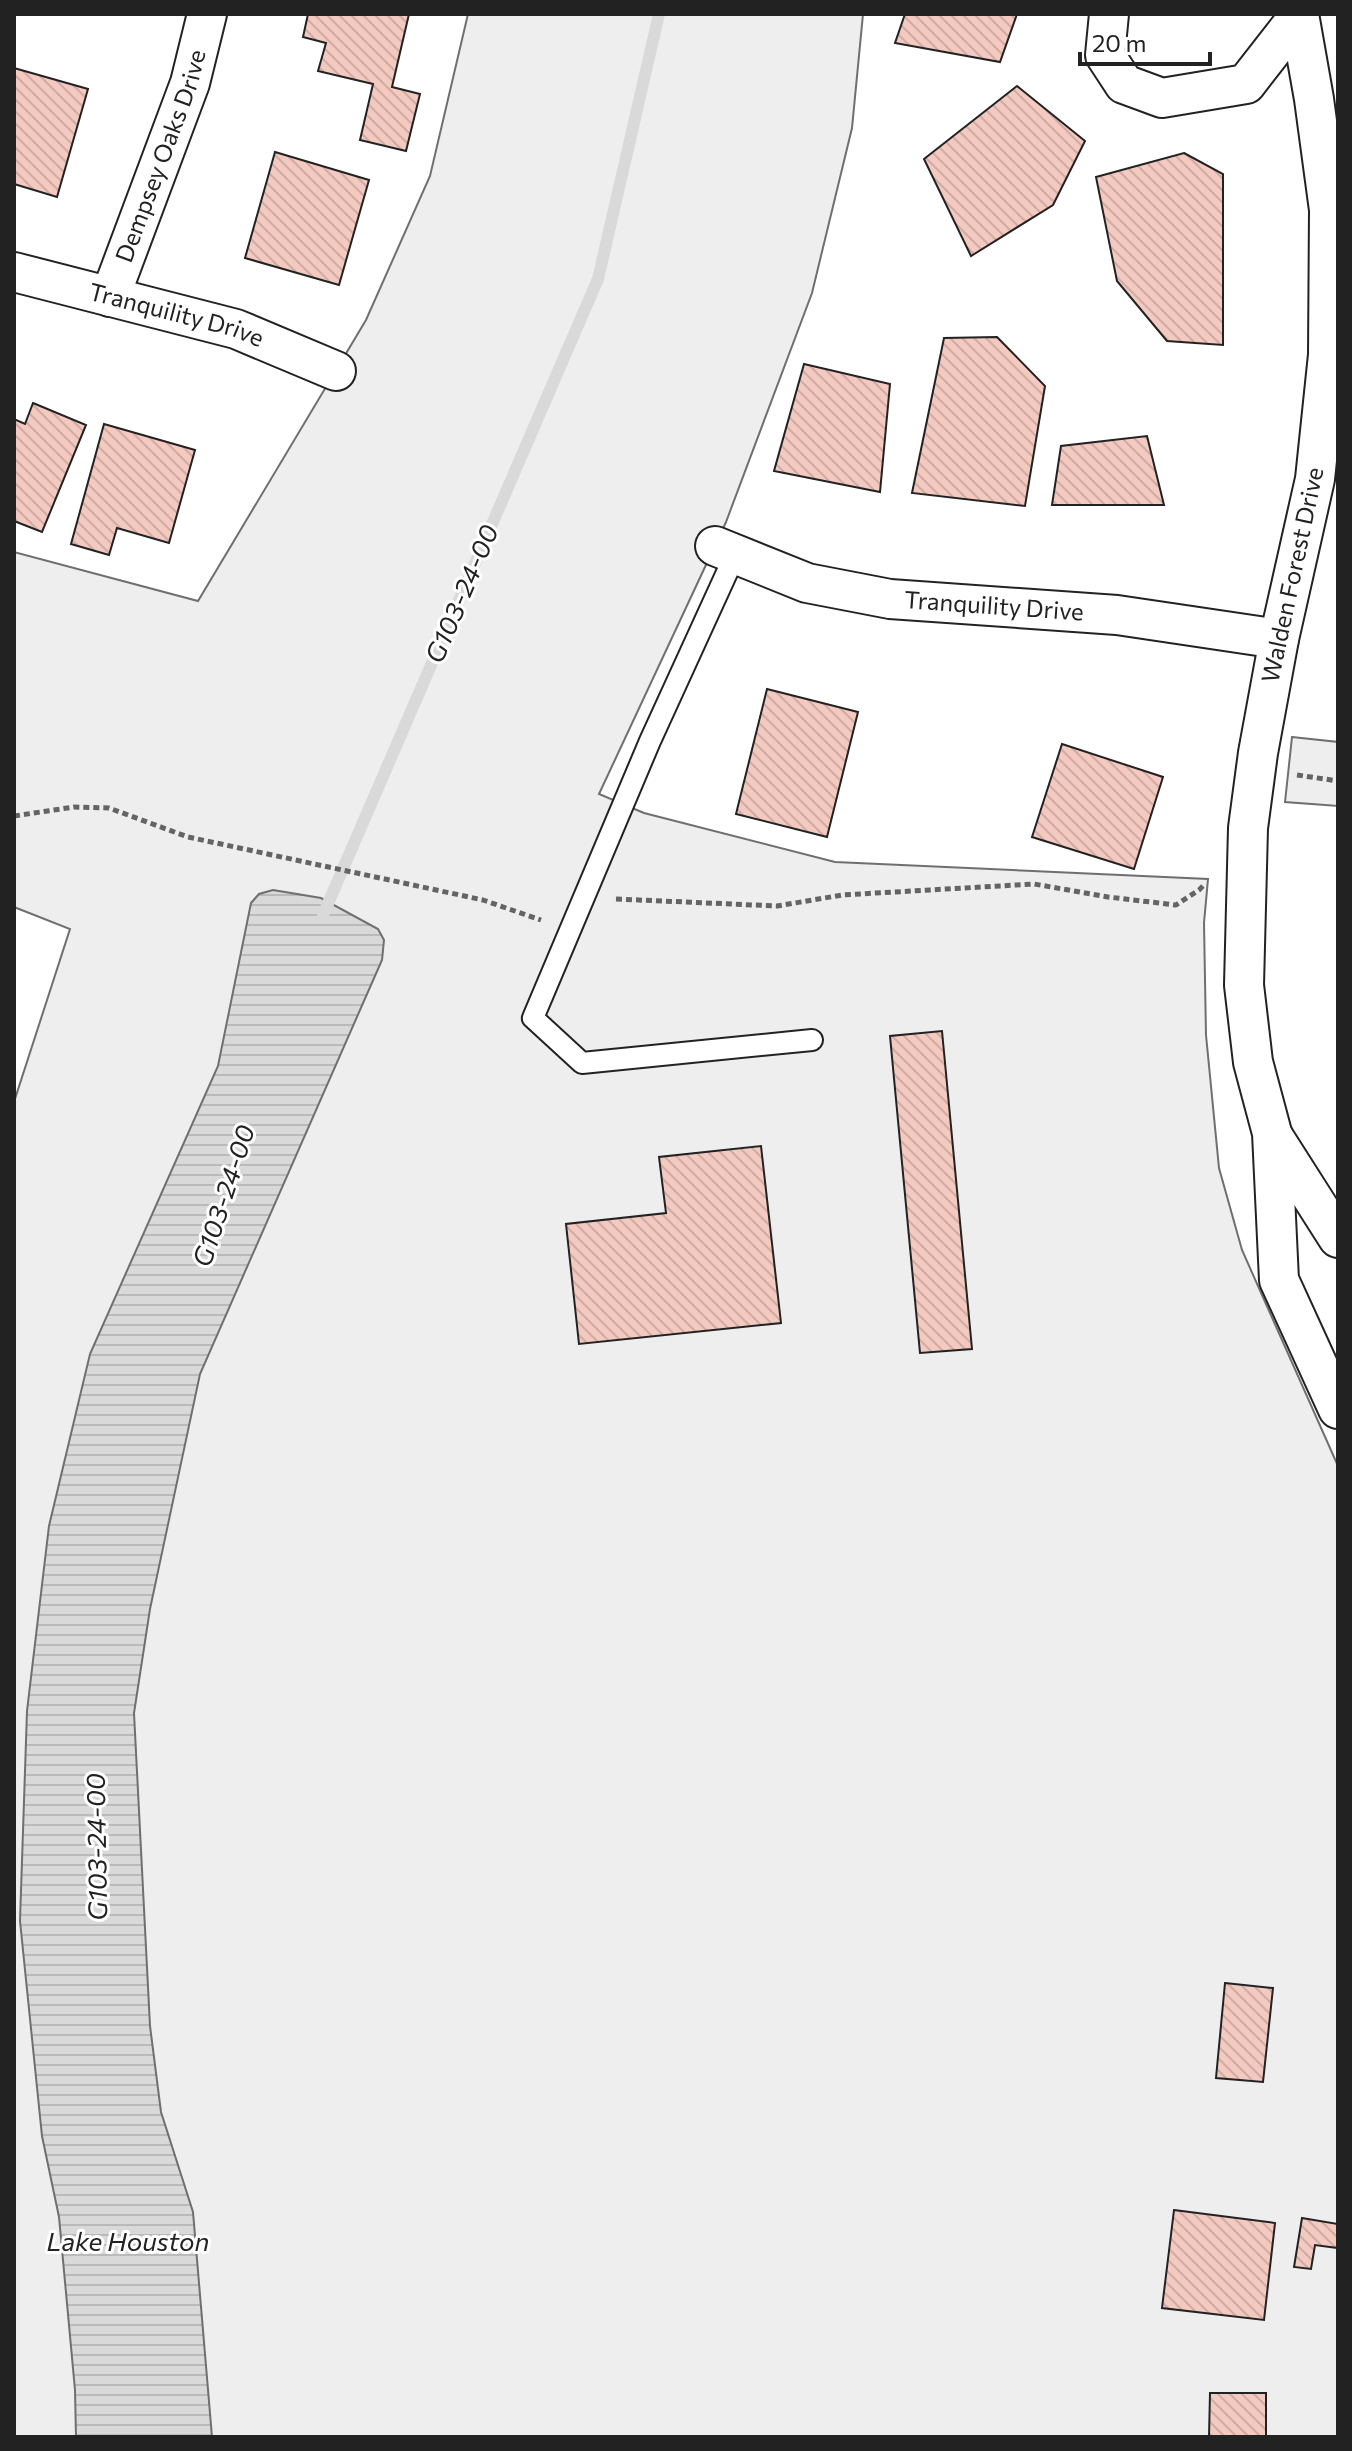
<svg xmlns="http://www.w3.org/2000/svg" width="1352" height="2451" viewBox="0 0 1352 2451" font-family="Commissioner,sans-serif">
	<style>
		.grass { fill: #eee; stroke: #6f6f6f; stroke-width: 2 }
		.water { fill: url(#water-rules); stroke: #6f6f6f; stroke-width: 2 }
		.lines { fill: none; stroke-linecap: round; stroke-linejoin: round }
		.stream { stroke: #d9d9d9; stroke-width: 12 }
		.building { fill: url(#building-back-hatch); stroke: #222; stroke-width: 2 }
		.service-casing { stroke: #222; stroke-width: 24 }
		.minor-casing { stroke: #222; stroke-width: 42 }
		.path { stroke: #646464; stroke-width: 5; stroke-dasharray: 6 4; stroke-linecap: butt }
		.service { stroke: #fff; stroke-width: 20 }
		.minor { stroke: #fff; stroke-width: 38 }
		.labels { text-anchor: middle; stroke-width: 6; stroke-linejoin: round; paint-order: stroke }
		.street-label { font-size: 24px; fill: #222; stroke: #fff }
		.water-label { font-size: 26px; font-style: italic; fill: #222; stroke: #fff }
	</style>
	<defs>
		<pattern id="water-rules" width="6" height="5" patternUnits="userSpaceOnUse" patternTransform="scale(2)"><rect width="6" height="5" fill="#d9d9d9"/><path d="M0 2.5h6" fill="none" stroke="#bababa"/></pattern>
		<pattern id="building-back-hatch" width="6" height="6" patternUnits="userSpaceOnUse" patternTransform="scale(2)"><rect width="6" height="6" fill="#f3c9c0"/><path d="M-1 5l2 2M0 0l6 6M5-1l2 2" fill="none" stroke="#d0aca5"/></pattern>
	</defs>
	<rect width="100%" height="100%" fill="#fff"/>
	<!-- grass -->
	<path class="grass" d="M468,14H863L852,128L812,293L726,522L599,794L644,813L835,862L1208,879L1204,923L1206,1035L1219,1168L1242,1250L1338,1466V2437H14V1102L70,929L14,907V552L198,601L366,320L430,176Z
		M1292,737L1338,742V806L1285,802Z"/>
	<!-- water -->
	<path class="water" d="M273,890L321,898L378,929L384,940L382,960L200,1374L150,1609L134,1713L150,2026L161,2112L193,2212L212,2437H76L75,2390L59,2217L42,2136L20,1921L27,1711L49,1526L90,1354L218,1066L251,903L259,894Z"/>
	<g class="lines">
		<!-- stream -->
		<path class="stream" d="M323,915L598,279L659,14"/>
	</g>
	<!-- building -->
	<path class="building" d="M308,14H409L392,87L420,94L406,151L360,140L373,84L318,71L326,43L303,37Z
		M905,14H1017L1000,62L895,43Z
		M14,68L88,89L57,197L14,184Z
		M1017,86L1085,141L1053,205L971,256L924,159Z
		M275,152L369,180L339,285L245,258Z
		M1184,153L1223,174V345L1167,341L1117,281L1096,177Z
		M997,337L1045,386L1025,506L912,493L944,338Z
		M804,364L890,384L880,492L774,471Z
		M33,403L86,425L42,532L14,521V419L25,424Z
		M104,424L195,450L169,543L117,528L109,555L71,544Z
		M1147,436L1164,505H1052L1061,446Z
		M767,689L858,712L827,837L736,814Z
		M1062,744L1163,777L1134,869L1032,837Z
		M942,1031L972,1349L920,1353L890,1036Z
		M761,1146L781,1323L579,1344L566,1224L666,1213L659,1157Z
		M1225,1983L1273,1988L1263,2082L1216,2078Z
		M1174,2210L1275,2223L1264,2320L1162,2308Z
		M1302,2218L1338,2224V2248L1315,2245L1311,2269L1294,2267Z
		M1210,2393H1266V2437H1209Z"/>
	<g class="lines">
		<!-- service casing -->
		<g class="service-casing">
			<path id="service" d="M735,555L650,741L533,1018L582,1063L812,1040"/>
		</g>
		<!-- minor casing -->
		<g class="minor-casing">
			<g id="minor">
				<path d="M1109,14L1105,55L1124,84L1162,98L1246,84L1299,16"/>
				<path d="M1299,14L1314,99L1329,210L1328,355L1315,479L1279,639L1258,753L1248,828L1244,985L1253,1062L1272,1133L1279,1280L1338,1409"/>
				<path id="s1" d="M14,272L236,329L336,371"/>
				<path id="s2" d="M110,297L190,83L207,14"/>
				<path id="s3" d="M715,546L807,583L890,599L1117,615L1279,639"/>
				<path d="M1273,1136L1338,1238"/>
			</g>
		</g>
		<!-- path -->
		<path class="path" d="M1297,775L1338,781
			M14,816L74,807L109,808L188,837L483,900L541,920
			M616,899L777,906L842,895L1034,884L1108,897L1176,905L1199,890L1204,885"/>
		<!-- service -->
		<use href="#service" class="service"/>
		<!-- minor -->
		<use href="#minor" class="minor"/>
	</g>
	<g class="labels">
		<!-- street labels -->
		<g class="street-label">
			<text dy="8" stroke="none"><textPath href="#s2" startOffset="150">Dempsey Oaks Drive</textPath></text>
			<text dy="8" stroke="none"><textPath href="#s1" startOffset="168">Tranquility Drive</textPath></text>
			<text transform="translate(1293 575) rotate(-78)" y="8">Walden Forest Drive</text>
			<text dy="8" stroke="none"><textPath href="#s3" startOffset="288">Tranquility Drive</textPath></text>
		</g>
		<!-- water labels -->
		<g class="water-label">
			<text transform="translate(462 594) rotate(-67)" y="9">G103-24-00</text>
			<text transform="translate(224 1196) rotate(-72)" y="9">G103-24-00</text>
			<text transform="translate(97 1847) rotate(-91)" y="9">G103-24-00</text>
			<text x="128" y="2251">Lake Houston</text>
		</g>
	</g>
	<!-- border -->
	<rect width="1352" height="2451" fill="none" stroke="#222222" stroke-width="32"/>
	<!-- scale -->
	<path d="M1080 52v12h130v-12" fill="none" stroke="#222222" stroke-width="4"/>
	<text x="1092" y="52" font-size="24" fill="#222222" stroke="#ffffff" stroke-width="6" paint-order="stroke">20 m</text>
</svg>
